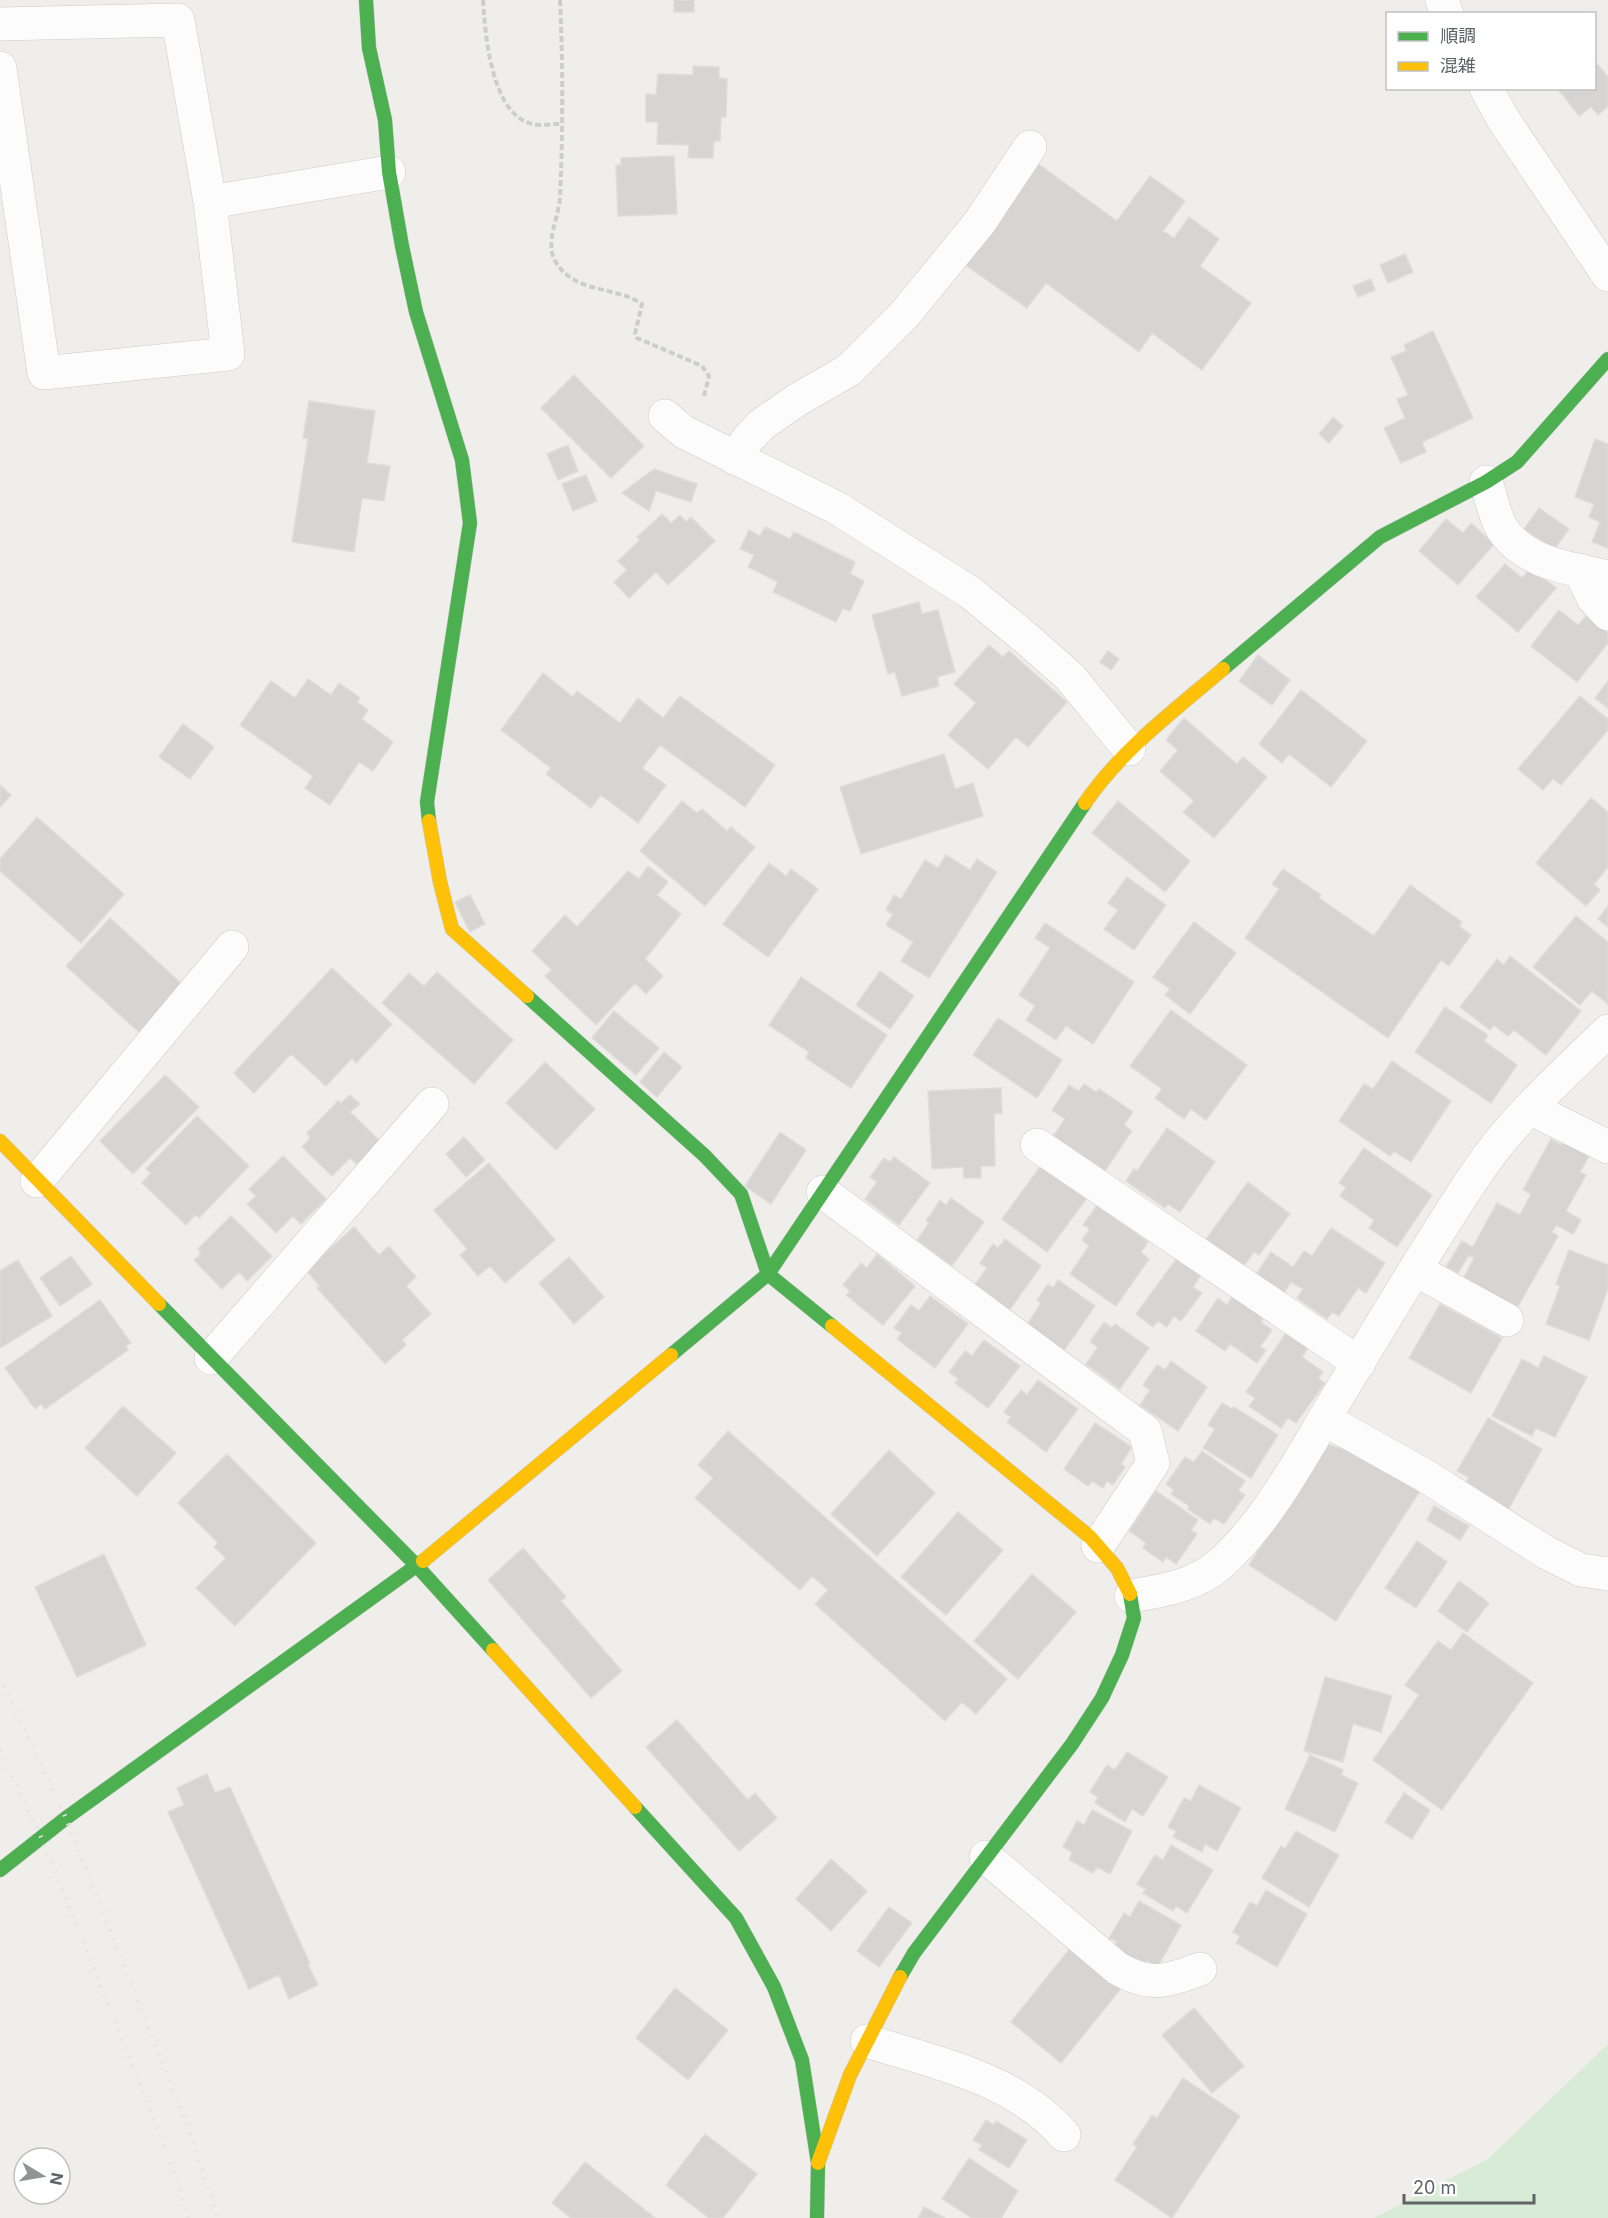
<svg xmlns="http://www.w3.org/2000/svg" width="1608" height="2218" viewBox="0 0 1608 2218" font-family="Inter,'Noto Sans JP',sans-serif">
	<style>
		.green { fill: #d8ebd6 }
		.building { fill: #d6d5d3; stroke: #deddd9; stroke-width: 1.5 }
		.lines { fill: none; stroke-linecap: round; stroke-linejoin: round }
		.street-casing { stroke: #cbcccc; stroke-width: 34 }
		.fast-casing { stroke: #cacacb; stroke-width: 15 }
		.slow-casing { stroke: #cacacb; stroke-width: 15 }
		.path { stroke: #cacfcc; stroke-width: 4; stroke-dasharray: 6 3; stroke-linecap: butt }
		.street { stroke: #fdfcfc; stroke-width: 33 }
		.fast { stroke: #4caf50; stroke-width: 14 }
		.slow { stroke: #ffc107; stroke-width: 14 }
		.rail { stroke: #e4e4e4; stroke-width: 4.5; stroke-dasharray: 1.5 8; stroke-linecap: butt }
	</style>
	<rect width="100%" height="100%" fill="#efeeea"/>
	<!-- green -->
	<path class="green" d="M1608,2044V2218H1374L1488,2159Z"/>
	<!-- building -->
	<path class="building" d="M674,0H694V12H674Z
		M1594,60L1608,77V106L1598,115L1591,107L1579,116L1557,88H1594Z
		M693,66L719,67V78L727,79L726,117H721L720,141H714L713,158H688L689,145L657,144L658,122H646V94L656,95L658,74L693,75Z
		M674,156L677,214L618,216L616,165H621V158Z
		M1037,163L1117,221L1150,176L1185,201L1163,231L1174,238L1189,217L1219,239L1200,266L1251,303L1202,370L1152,333L1139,352L1046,283L1027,308L964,264Z
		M1405,254L1413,272L1388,283L1380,265Z
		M1371,279L1375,290L1358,297L1353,286Z
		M1433,331L1473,418L1422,442L1426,452L1401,463L1384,428L1405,418L1397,399L1408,395L1391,357L1406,351L1404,345Z
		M574,375L644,446L611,478L541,408Z
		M309,401L375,411L367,463L390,466L384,501L362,498L354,552L292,542L308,439L303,438Z
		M1333,417L1343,426L1329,443L1319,434Z
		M1595,439L1608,444V548L1592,542L1600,522L1589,517L1594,504L1575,497Z
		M568,445L578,471L558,480L547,454Z
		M654,469L697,484L691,502L656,491L649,511L622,493Z
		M586,475L597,501L573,511L562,484Z
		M1539,508L1569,529L1554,550L1524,529Z
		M662,514L671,523L680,515L686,522L691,517L715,541L668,585L656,572L629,598L614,582L627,570L618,561L640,540L637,537Z
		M1446,519L1463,533L1471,523L1494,544L1458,585L1419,551Z
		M765,527L790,539L794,532L855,562L850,574L864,581L850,611L843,608L836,622L773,592L778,582L748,567L754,555L740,549L749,530L760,536Z
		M1505,564L1522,578L1531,568L1556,588L1518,632L1476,597Z
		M919,602L922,614L938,610L955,672L937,677L939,686L902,696L895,672L888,674L872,615Z
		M1559,610L1578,625L1586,616L1608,633V643L1577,682L1531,646Z
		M989,645L1003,657L1009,651L1067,702L1028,747L1016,737L988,769L948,735L976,703L954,684Z
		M1108,651L1119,659L1111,670L1100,662Z
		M1258,655L1290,680L1272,705L1239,681Z
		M543,673L573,697L577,691L620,723L638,698L663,718L680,696L775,765L745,807L660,745L642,768L666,785L638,823L601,795L591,808L546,774L551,768L501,730Z
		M308,679L331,695L339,683L360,698L357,702L368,710L362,719L393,742L373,771L359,762L330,805L305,788L313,776L240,725L271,681L295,698Z
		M1608,681V708L1595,698Z
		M1301,690L1367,741L1331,787L1289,754L1282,763L1259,744Z
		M1580,696L1608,719V730L1561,785L1553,779L1543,790L1518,769Z
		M1184,718L1237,764L1243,757L1267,777L1214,838L1183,812L1194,801L1160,771L1178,750L1166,740Z
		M183,724L214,747L190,779L159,757Z
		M944,754L955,789L973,783L983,816L861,854L840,787Z
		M0,785L11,795L0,807Z
		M1591,798L1608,812V867L1594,884L1600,890L1586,906L1536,863Z
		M682,801L697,813L702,809L727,831L731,827L755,847L705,906L640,851Z
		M1118,801L1190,861L1165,892L1092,833Z
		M37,817L124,894L81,943L0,871V859Z
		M946,855L970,870L977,859L997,872L929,978L901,961L913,942L886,925L893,914L886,910L894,895L901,899L925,860L938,868Z
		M769,863L786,876L791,869L818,889L768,957L723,924Z
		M648,866L668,882L657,895L681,914L645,959L663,976L646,994L635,983L596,1025L545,976L552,970L532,951L565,915L577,927L628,871L639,879Z
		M1283,869L1321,895L1319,898L1374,936L1410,885L1462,922L1459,926L1471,935L1449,966L1441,960L1388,1038L1245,938L1279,889L1272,884Z
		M1127,877L1166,905L1134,950L1104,929L1118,910L1108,903Z
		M470,895L485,924L470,932L455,902Z
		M1608,906V927L1598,919Z
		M1576,916L1608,942V1004L1592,991L1580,1005L1533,967Z
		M110,918L185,987L141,1034L66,966Z
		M1194,922L1236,953L1190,1014L1165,995L1170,989L1153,977Z
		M1045,923L1134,982L1093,1044L1066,1026L1056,1040L1026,1020L1035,1006L1019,995L1050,948L1035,938Z
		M1510,956L1581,1011L1546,1055L1514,1030L1508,1036L1494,1025L1490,1030L1460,1007L1497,959L1504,965Z
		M332,968L392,1024L356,1063L352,1058L326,1086L291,1054L254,1093L234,1073Z
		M880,971L914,996L890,1029L856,1005Z
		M437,972L513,1040L474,1084L382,1003L409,973L424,986Z
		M801,977L887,1035L851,1088L806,1058L809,1052L769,1025Z
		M1445,1007L1488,1035L1484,1041L1517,1065L1491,1103L1415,1052Z
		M1171,1010L1247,1065L1206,1120L1191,1109L1184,1119L1155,1098L1162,1089L1130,1066Z
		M614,1011L659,1048L636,1075L592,1038Z
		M998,1018L1062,1060L1037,1098L973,1055Z
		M664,1052L682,1067L657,1097L640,1082Z
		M1392,1061L1451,1101L1411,1162L1394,1151L1390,1156L1339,1121L1364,1084L1373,1089Z
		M545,1062L595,1109L556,1150L506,1103Z
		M165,1075L199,1107L133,1174L100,1141Z
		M1084,1084L1096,1092L1099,1089L1133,1112L1124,1125L1132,1131L1105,1171L1053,1136L1065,1119L1052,1110L1069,1085L1079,1091Z
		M1001,1088L1002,1113L994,1114L995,1166H981V1178H964L963,1167L932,1169L928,1091Z
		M350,1095L360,1104L350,1112L381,1142L358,1165L350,1158L332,1176L302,1147L310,1138L307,1133L338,1101L341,1103Z
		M197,1116L249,1166L199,1218L195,1215L186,1225L142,1183L151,1173L146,1169Z
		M1167,1128L1215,1162L1180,1212L1168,1204L1165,1208L1126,1181L1134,1169L1137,1171Z
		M780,1132L806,1150L771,1204L745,1186Z
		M464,1137L485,1160L466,1177L446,1154Z
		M1551,1139L1561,1145L1563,1142L1589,1156L1580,1172L1586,1175L1566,1211L1581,1220L1573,1234L1556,1225L1552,1232L1558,1236L1517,1308L1463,1279L1474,1258L1469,1255L1458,1273L1446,1267L1462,1241L1473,1247L1497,1203L1520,1215L1531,1194L1523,1190Z
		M1364,1148L1432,1195L1397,1247L1369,1228L1374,1220L1340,1196L1346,1187L1339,1183Z
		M283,1156L326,1199L301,1224L293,1216L276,1233L247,1204L256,1196L249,1189Z
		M894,1157L930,1183L899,1225L865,1199L877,1182L870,1177L884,1158L890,1162Z
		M489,1163L555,1240L505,1283L490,1266L478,1276L460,1255L467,1249L434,1210Z
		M1042,1164L1087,1198L1047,1252L1002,1219Z
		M1248,1182L1290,1214L1259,1255L1254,1252L1240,1271L1203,1243Z
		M951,1198L984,1222L952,1266L917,1240L929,1223L926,1221L940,1200L946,1205Z
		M1097,1205L1148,1242L1141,1252L1149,1259L1116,1306L1070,1274L1089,1246L1082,1240L1090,1229L1083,1225Z
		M231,1216L272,1256L247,1281L239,1272L222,1289L194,1260L201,1254L198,1249Z
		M354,1227L379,1255L389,1246L416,1277L406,1286L431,1314L402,1340L406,1345L385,1364L317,1288L320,1286L306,1270Z
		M1331,1228L1385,1263L1366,1293L1358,1288L1339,1316L1332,1312L1327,1319L1297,1298L1303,1289L1291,1282L1280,1299L1252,1280L1271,1252L1293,1267L1304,1251L1312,1256Z
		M1005,1239L1041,1266L1008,1312L973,1287L987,1268L980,1263L993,1244L998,1248Z
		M1569,1250L1608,1265V1289L1589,1340L1546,1324L1560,1286L1556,1284Z
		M877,1254L915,1286L883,1325L846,1295L850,1291L843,1285L861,1263L867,1268Z
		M71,1256L92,1284L60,1306L40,1278Z
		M569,1257L604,1297L574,1324L539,1283Z
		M1177,1258L1201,1275L1193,1287L1202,1293L1181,1321L1174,1316L1167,1327L1158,1321L1153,1327L1136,1314Z
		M18,1260L52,1316L0,1348V1271Z
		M1058,1280L1095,1306L1063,1352L1026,1326L1041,1303L1037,1300L1048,1284L1053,1288Z
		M1234,1294L1265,1315L1261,1322L1272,1330L1260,1347L1266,1350L1257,1363L1230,1344L1225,1351L1196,1331L1218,1298L1227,1305Z
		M930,1296L968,1324L935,1368L897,1339L902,1333L894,1328L911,1305L919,1311Z
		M100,1300L131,1343L126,1346L128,1350L45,1409L41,1404L35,1409L5,1368Z
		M1440,1304L1502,1338L1471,1393L1409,1358Z
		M1104,1322L1112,1328L1115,1324L1149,1348L1120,1389L1086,1364L1098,1347L1090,1342Z
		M1286,1333L1308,1348L1302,1357L1323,1372L1318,1379L1325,1383L1296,1423L1288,1418L1281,1428L1249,1406L1255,1398L1246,1392Z
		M984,1340L1020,1366L988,1408L955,1383L958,1379L949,1372L965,1351L972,1356Z
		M1544,1356L1587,1377L1555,1437L1536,1428L1532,1436L1492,1416L1522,1359L1538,1368Z
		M1171,1361L1207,1387L1178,1431L1140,1405L1150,1390L1143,1385L1157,1365L1165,1370Z
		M1038,1380L1078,1409L1046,1452L1007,1422L1011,1417L1004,1412L1021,1390L1027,1395Z
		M1222,1403L1232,1409L1234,1407L1278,1435L1251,1478L1203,1448L1215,1429L1208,1425Z
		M123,1406L176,1453L137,1496L85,1448Z
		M1488,1418L1542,1449L1506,1514L1463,1489L1469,1477L1457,1471Z
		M1095,1423L1132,1447L1121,1464L1125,1467L1113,1485L1107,1481L1103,1488L1092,1481L1088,1486L1064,1469Z
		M728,1431L1007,1679L976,1714L962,1702L945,1721L815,1604L828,1590L812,1576L800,1590L695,1498L713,1478L698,1465Z
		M1327,1444L1363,1455L1420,1491L1336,1621L1249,1565Z
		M889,1450L935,1493L877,1556L831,1514Z
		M1202,1451L1245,1481L1238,1491L1245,1495L1224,1524L1214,1518L1210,1524L1188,1509L1189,1506L1171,1494L1174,1490L1166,1484L1185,1457L1194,1462Z
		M227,1454L316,1543L235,1626L196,1588L226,1558L214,1547L218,1543L178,1503Z
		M1156,1491L1198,1520L1191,1530L1197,1534L1176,1564L1166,1557L1163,1562L1143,1548L1146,1543L1129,1531Z
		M1434,1506L1469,1526L1460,1540L1427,1520Z
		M958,1512L1003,1550L946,1615L901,1577Z
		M1417,1541L1447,1562L1416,1608L1385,1588Z
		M523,1548L566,1597L561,1601L622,1671L591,1698L488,1580Z
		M104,1554L146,1645L77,1677L35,1587Z
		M1032,1574L1076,1612L1018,1679L974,1641Z
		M1459,1581L1489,1603L1467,1632L1438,1611Z
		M1463,1633L1533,1683L1442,1810L1373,1760L1419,1695L1405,1685L1438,1641L1451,1650Z
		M1325,1677L1392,1696L1381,1732L1353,1724L1343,1762L1304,1751Z
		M677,1720L748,1800L755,1793L777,1818L739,1851L646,1747Z
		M1127,1752L1168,1777L1143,1816L1132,1809L1125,1822L1095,1803L1098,1797L1090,1792L1107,1765L1115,1770Z
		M1310,1755L1343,1770L1341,1775L1358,1783L1335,1832L1285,1809Z
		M207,1774L215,1793L230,1787L310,1964L308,1965L318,1985L289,1999L279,1975L249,1989L168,1812L184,1805L177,1788Z
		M1199,1785L1241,1808L1217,1851L1205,1844L1202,1852L1173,1837L1176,1831L1168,1827L1184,1798L1191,1801Z
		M1404,1793L1430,1810L1412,1839L1385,1822Z
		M1092,1810L1132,1831L1110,1874L1097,1867L1093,1873L1069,1860L1072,1852L1063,1847L1077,1821L1084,1825Z
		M1296,1831L1339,1855L1309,1907L1262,1878L1281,1846L1285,1849Z
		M1171,1845L1213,1870L1187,1913L1176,1906L1173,1911L1143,1893L1146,1889L1137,1884L1155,1855L1163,1860Z
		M831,1859L867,1891L831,1931L796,1899Z
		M1266,1890L1307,1914L1277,1967L1236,1943L1240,1936L1233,1932L1250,1902L1257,1906Z
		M1139,1901L1181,1925L1157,1968L1147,1961L1144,1968L1112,1949L1117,1941L1109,1938L1124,1913L1130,1917Z
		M889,1907L912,1923L879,1967L857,1951Z
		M1072,1946L1122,1987L1061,2063L1011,2022Z
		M675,1988L728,2030L688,2080L636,2038Z
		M1194,2008L1244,2066L1212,2093L1162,2035Z
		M1183,2078L1240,2116L1172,2218L1115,2180L1137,2147L1133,2144L1152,2115L1157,2118Z
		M986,2120L994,2125L996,2121L1027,2140L1009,2168L979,2150L982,2145L973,2140Z
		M705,2134L757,2174L723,2218H709L666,2185Z
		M969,2158L1018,2191L1001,2218H972L942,2199Z
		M585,2162L655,2218H571L552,2203Z
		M924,2207L945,2218H918Z"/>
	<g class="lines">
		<!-- street casing -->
		<g class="street-casing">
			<path id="street" d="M1442,0L1447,14
				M0,24L178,20L210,202L228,354L44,373L0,68
				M1486,88L1503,119L1608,275
				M210,202L389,172
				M665,416L684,432L837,508L971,593L1027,639L1070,677L1129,749
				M736,459L747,440L761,425L797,400L849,370L904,315L980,222L1030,147
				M1486,482C1491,496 1494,514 1501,527C1524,564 1570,568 1608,577
				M1580,570L1593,598L1608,614
				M1530,1108L1608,1147
				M1037,1145L1359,1363
				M37,1181L232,947
				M823,1192L1145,1431L1153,1463L1098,1546
				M1416,1270L1507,1320
				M211,1358L432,1104
				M1324,1419L1424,1475L1547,1553L1581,1570L1608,1574
				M1131,1596C1161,1591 1195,1586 1219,1565C1266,1524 1300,1459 1332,1406C1380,1327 1427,1247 1478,1171C1514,1118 1563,1075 1608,1031
				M986,1857L1117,1968C1149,1987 1166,1982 1200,1969
				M867,2041C936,2063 1014,2078 1064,2135"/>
		</g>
		<!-- fast casing -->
		<g class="fast-casing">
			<path id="fast" d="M366,0L369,48L385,120L389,172L402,246L416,312L462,460L470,523L427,802L429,821
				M1223,669L1380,537L1486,482L1517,462L1608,359
				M527,996L705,1156L741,1194L768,1274L832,1326
				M159,1304L417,1566L493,1650
				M671,1355L768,1274L1085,803
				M635,1807L736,1918L774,1987L802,2060L818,2163L817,2218
				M0,1870L66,1818L423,1561
				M900,1977L914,1953L1072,1744L1102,1698L1122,1655L1134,1618L1130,1594"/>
		</g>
		<!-- slow casing -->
		<g class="slow-casing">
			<path id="slow" d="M1085,803C1122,749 1174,711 1223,669
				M429,821L440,882L452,929L527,996
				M0,1141L159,1304
				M832,1326L1090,1537L1117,1568L1130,1594
				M423,1561L671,1355
				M493,1650L635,1807
				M818,2163L850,2075L900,1977"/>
		</g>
		<!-- path -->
		<path class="path" d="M483,0C485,33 491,116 533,124C541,126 552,124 561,124
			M560,0C563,66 563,132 560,197C559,219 543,244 557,264C577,294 616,286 642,304L635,334L637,338L702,366L709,376L704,396"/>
		<!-- street -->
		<use href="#street" class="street"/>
		<!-- fast -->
		<use href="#fast" class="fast"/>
		<!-- slow -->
		<use href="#slow" class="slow"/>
		<!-- rail -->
		<path class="rail" d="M0,1677L66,1818L193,2141L218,2218
			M0,1750L42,1839L168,2155L188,2218"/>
	</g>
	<!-- legend -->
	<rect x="1386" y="12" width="210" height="78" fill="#ffffff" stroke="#bfc1c3" stroke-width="1.5"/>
	<rect x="1398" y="32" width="30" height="9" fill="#4caf50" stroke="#bfc1c3" stroke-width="1.5"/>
	<text x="1440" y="42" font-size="18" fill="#5f6368">順調</text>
	<rect x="1398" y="62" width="30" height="9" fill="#ffc107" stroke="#bfc1c3" stroke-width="1.5"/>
	<text x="1440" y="72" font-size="18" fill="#5f6368">混雑</text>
	<!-- north arrow -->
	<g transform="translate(42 2176) rotate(101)"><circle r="28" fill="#ffffff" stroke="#bfc1c3" stroke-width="1.5"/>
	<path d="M0-4.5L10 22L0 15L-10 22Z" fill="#919496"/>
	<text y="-9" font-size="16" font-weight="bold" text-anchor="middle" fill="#5f6368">N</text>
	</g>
	<!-- scale -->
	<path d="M1404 2194v9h130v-9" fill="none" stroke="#5f6368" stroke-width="3"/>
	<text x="1413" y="2194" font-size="18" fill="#5f6368" stroke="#ffffff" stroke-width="4.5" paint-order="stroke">20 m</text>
</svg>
